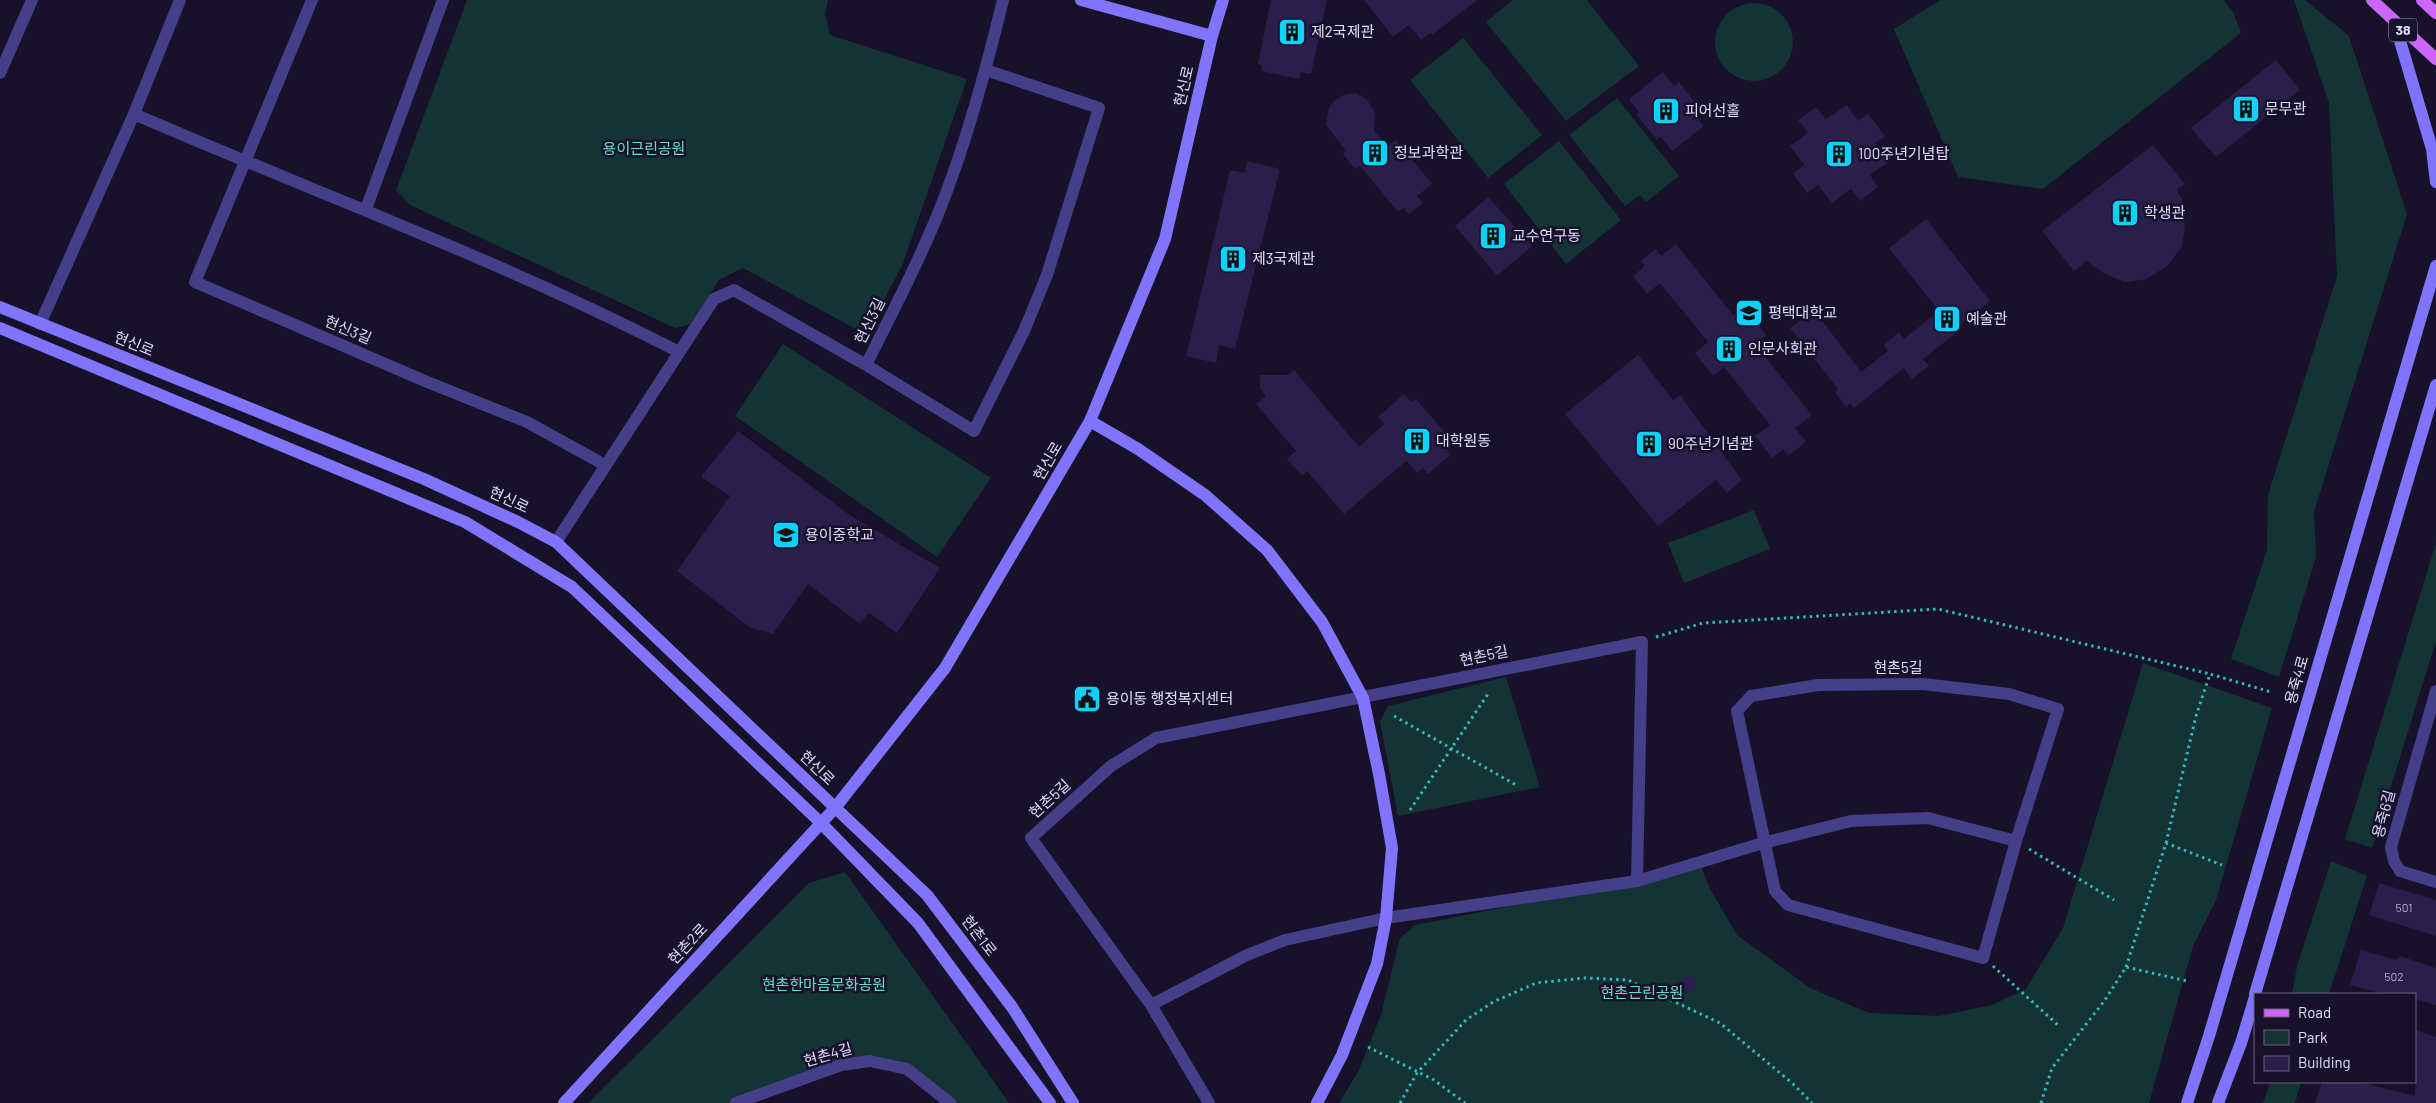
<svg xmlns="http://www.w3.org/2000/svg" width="2436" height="1103" viewBox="0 0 2436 1103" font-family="Barlow,'Noto Sans KR',sans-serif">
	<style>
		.green { fill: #143334 }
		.building { fill: #2a1e4a }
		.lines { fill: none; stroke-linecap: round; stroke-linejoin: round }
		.path { stroke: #33b9ba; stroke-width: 3; stroke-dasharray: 2.5 4; stroke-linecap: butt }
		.street { stroke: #453e88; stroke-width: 12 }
		.secondary { stroke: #8174fc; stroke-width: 12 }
		.primary { stroke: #cd65fb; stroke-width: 12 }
		.labels { text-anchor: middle; stroke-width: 5; stroke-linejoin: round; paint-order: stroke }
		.number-label { font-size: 12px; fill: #b3acd1 }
		.shield { fill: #17112a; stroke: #a49ebe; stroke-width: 1 }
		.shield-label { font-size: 14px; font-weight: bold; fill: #e1dbfe }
		.poi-label { font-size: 15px; fill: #e1dbfe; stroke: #17112a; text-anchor: start }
		.street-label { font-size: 15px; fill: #e1dbfe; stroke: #17112a }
		.park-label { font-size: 15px; fill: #67dec8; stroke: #17112a }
	</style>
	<rect width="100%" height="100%" fill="#17112a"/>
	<!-- green -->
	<path class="green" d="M467,0H828L825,14L830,35L967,79L902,266L869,328L856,329L743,268L719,280L691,324L675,328L410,205L396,190Z
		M1513,0H1587L1639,66L1566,121L1486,22Z
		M1940,0H2224L2233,12L2241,33L2043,189L1958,177L1894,29Z
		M2294,0H2305L2349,36L2407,214L2314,512L2316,557L2279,677L2231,659L2267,550L2268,495L2337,276L2329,103Z
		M1715 42a39 39 0 1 1 78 0a39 39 0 1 1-78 0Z
		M1463,38L1542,135L1488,178L1410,80Z
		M1617,98L1679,176L1646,202L1640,195L1625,206L1569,135Z
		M1559,141L1621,220L1566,264L1504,184Z
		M783,344L991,478L937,557L735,416Z
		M1754,510L1770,549L1684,583L1668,543Z
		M2436,543V641L2372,848L2345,839Z
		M2143,663L2272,708L2216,900L2193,946L2149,1103H1339L1359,1070L1381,1015L1400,938L1415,925L1702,868L1709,887L1737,935L1810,988L1869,1013L1939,1016L1992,1005L2026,989L2063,928Z
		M1506,677L1540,787L1398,816L1380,721L1388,706Z
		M2331,861L2367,876L2329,994H2292L2297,966Z
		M845,872L1009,1103H950L907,1069L841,1065L736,1103H588L809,883Z
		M2270,1082H2301L2295,1103H2263Z"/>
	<!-- building -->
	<path class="building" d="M1271,0H1327L1311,74L1301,72L1299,79L1261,71L1262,66L1258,64Z
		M1364,0H1477L1432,35L1431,33L1421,40L1409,25L1393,37Z
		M2276,60L2300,90L2216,157L2191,128Z
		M1663,72L1674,86L1679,82L1698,106L1692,111L1704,126L1672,151L1661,137L1657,140L1636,114L1639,112L1629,99Z
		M1356,93L1366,99L1372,107L1375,115L1374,130L1387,146L1396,140L1432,184L1417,196L1423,203L1409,214L1403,208L1398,212L1360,166L1355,169L1343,154L1346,151L1326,125L1329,108L1335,100L1346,94Z
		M1847,105L1858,121L1868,114L1885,136L1875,143L1888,162L1870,175L1878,187L1860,201L1851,189L1832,203L1818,185L1807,193L1793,174L1804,165L1790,146L1808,133L1798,120L1816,107L1826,119Z
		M2153,145L2185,184L2177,190L2182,199L2185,226L2182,247L2167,266L2147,279L2125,282L2105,274L2087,261L2074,271L2042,231Z
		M1247,161L1280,169L1235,349L1219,345L1216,363L1186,356L1230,170L1245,173Z
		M1488,197L1532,246L1497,276L1455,226Z
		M1926,219L1990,301L1953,330L1955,334L1923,359L1929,366L1912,379L1904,368L1854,408L1850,403L1846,407L1835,392L1838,389L1790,328L1814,310L1861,372L1888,351L1884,345L1899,332L1904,339L1939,311L1889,248Z
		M1676,244L1733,315L1744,307L1766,335L1755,344L1812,415L1795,428L1806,442L1788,456L1783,449L1772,458L1755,436L1770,425L1724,367L1713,376L1695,353L1708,342L1660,283L1647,294L1633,276L1645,266L1641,261L1656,249L1661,256Z
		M1638,355L1673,400L1680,395L1742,480L1727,493L1716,480L1658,526L1565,414Z
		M1294,370L1359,447L1384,424L1378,417L1404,394L1411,402L1416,399L1455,444L1447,451L1450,455L1428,474L1423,468L1417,473L1406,461L1344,514L1307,471L1302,476L1287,459L1296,451L1256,404L1266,396L1260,388V375H1288Z
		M738,431L851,516L940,568L897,633L869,613L860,624L808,584L773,634L749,627L677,571L730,496L701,477Z
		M2379,883L2436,900V936L2369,915Z
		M2361,950L2397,960L2400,956L2436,968V1005L2415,999V994H2383L2350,985Z
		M1688,975L1696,979V988L1681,996L1680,981Z
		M2415,1030L2436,1037V1103H2315L2322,1082H2361L2415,1096Z"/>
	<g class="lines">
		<!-- path -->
		<path class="path" d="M1656,637L1703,623L1938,609L2210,674
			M1394,716L1518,786
			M1410,810L1488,694
			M2166,843L2196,716L2210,674L2271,692
			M2029,849L2114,900
			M1993,966L2059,1026
			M2126,967L2166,843L2222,865
			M1368,1047L1434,1080L1465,1103
			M1400,1103L1417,1073L1466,1020L1493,1002L1536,983L1585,978L1628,980L1720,1023L1792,1083L1812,1103
			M2041,1103L2052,1068L2105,1000L2126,967L2187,981"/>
		<!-- street -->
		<path class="street" d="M312,0L195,282L425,381L527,422L605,465
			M0,73L32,0
			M134,114C316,193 503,261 679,352
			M366,209L443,0
			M40,324L134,114L180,0
			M866,365C894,309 923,254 945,196C969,133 987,66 1003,0
			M556,542L714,299L734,290L866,365L974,431L1024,331L1047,275L1099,108L986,70
			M1923,684L2009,694L2058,709L2016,841L1983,958L1788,905L1775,891L1737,711L1751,696L1818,685Z
			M2436,691L2391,847L2394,861L2400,871L2436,882
			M1637,881L1763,843L1851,821L1928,818L2016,841
			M1151,1005L1247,955L1285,940L1386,918L1637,881L1642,642L1156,738L1111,766L1031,838L1151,1005L1209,1103
			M736,1103L841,1065L870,1061L907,1069L950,1103"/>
		<!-- secondary -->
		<path class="secondary" d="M1081,0L1212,36
			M2395,24L2432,149L2436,182
			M0,307L424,479L518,522L556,542L927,895L1012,1007L1073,1103
			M0,328L465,522L572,587L821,823L918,923L1050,1103
			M1090,421L1138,449L1205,495L1267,550L1322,622L1363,698L1379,774L1392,848L1386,918L1377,964L1342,1055L1317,1103
			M2255,994L2436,385
			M564,1103L835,808L945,668L1090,421L1165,239L1212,36L1223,0
			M2187,1103L2209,1036L2436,266
			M2218,1103L2241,1043L2255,997"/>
		<!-- primary -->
		<path class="primary" d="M2372,0L2436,59
			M2422,0L2436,13"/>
	</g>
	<!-- icons -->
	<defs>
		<g id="building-square" transform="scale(1.4375)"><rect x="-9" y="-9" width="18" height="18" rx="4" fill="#0cd2f9" stroke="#17112a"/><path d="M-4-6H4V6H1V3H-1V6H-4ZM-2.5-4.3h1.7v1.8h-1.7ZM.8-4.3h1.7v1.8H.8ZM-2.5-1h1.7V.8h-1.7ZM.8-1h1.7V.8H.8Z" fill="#111"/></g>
		<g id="university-square" transform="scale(1.4375)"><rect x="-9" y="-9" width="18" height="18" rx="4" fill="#0cd2f9" stroke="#17112a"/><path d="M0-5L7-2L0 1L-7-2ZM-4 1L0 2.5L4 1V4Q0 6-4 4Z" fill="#111"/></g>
		<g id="school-square" transform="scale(1.4375)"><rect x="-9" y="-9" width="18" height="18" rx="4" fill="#0cd2f9" stroke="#17112a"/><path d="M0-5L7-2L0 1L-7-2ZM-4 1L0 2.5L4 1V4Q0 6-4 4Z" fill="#111"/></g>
		<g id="civic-square" transform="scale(1.4375)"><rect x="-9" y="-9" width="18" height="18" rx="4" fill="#0cd2f9" stroke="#17112a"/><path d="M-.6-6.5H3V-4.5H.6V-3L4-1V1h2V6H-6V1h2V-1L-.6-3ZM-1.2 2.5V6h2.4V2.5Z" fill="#111"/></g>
	</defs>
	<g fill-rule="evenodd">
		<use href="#building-square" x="1292" y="32"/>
		<use href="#building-square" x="2246" y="109"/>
		<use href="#building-square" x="1666" y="111"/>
		<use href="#building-square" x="1375" y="153"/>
		<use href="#building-square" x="1839" y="154"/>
		<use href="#building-square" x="2125" y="213"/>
		<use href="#building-square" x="1493" y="236"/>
		<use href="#building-square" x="1233" y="259"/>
		<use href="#university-square" x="1749" y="313"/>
		<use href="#building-square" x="1947" y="319"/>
		<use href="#building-square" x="1729" y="349"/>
		<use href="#building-square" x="1417" y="441"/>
		<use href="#building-square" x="1649" y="444"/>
		<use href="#school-square" x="786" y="535"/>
		<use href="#civic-square" x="1087" y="699"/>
	</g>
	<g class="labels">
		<!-- number labels -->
		<g class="number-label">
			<text x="2404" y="912">501</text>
			<text x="2394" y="981">502</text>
		</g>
		<!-- shield labels -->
		<rect class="shield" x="2389" y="18.5" width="28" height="23" rx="4"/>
		<g class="shield-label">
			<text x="2403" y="35">38</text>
		</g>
		<!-- poi labels -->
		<g class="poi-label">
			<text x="1311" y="37">제2국제관</text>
			<text x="2265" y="114">문무관</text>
			<text x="1685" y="116">피어선홀</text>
			<text x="1394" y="158">정보과학관</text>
			<text x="1858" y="159">100주년기념탑</text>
			<text x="2144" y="218">학생관</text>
			<text x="1512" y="241">교수연구동</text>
			<text x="1252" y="264">제3국제관</text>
			<text x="1768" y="318">평택대학교</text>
			<text x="1966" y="324">예술관</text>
			<text x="1748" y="354">인문사회관</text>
			<text x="1436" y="446">대학원동</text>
			<text x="1668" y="449">90주년기념관</text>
			<text x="805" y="540">용이중학교</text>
			<text x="1106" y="704">용이동 행정복지센터</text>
		</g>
		<!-- street labels -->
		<g class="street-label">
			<text transform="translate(1184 86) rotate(-77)" y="5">현신로</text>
			<text transform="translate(870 321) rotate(-64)" y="5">현신3길</text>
			<text transform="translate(348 330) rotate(23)" y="5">현신3길</text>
			<text transform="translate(134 344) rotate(22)" y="5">현신로</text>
			<text transform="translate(1048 461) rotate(-60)" y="5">현신로</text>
			<text transform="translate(509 500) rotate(25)" y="5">현신로</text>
			<text transform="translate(1484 656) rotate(-12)" y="5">현촌5길</text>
			<text x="1898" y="673">현촌5길</text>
			<text transform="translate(2297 680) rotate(-74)" y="5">용죽4로</text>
			<text transform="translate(817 768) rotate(44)" y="5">현신로</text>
			<text transform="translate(1050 799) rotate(-42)" y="5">현촌5길</text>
			<text transform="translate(2384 814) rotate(-75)" y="5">용죽6길</text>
			<text transform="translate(979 936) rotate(53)" y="5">현촌1로</text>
			<text transform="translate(688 944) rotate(-47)" y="5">현촌2로</text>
			<text transform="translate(828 1055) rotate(-16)" y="5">현촌4길</text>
		</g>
		<!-- park labels -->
		<g class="park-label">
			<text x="644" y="154">용이근린공원</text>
			<text x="824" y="990">현촌한마음문화공원</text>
			<text x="1642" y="998">현촌근린공원</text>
		</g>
	</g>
	<!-- legend -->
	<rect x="2254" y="993" width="162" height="90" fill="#17112a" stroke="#68627f"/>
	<rect x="2264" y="1009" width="25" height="8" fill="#cd65fb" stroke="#68627f"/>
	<text x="2298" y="1018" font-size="15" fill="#e1dbfe">Road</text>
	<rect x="2264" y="1030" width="25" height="15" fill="#143334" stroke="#68627f"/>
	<text x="2298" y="1043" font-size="15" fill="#e1dbfe">Park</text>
	<rect x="2264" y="1056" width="25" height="15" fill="#2a1e4a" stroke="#68627f"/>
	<text x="2298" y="1068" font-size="15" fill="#e1dbfe">Building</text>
</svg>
